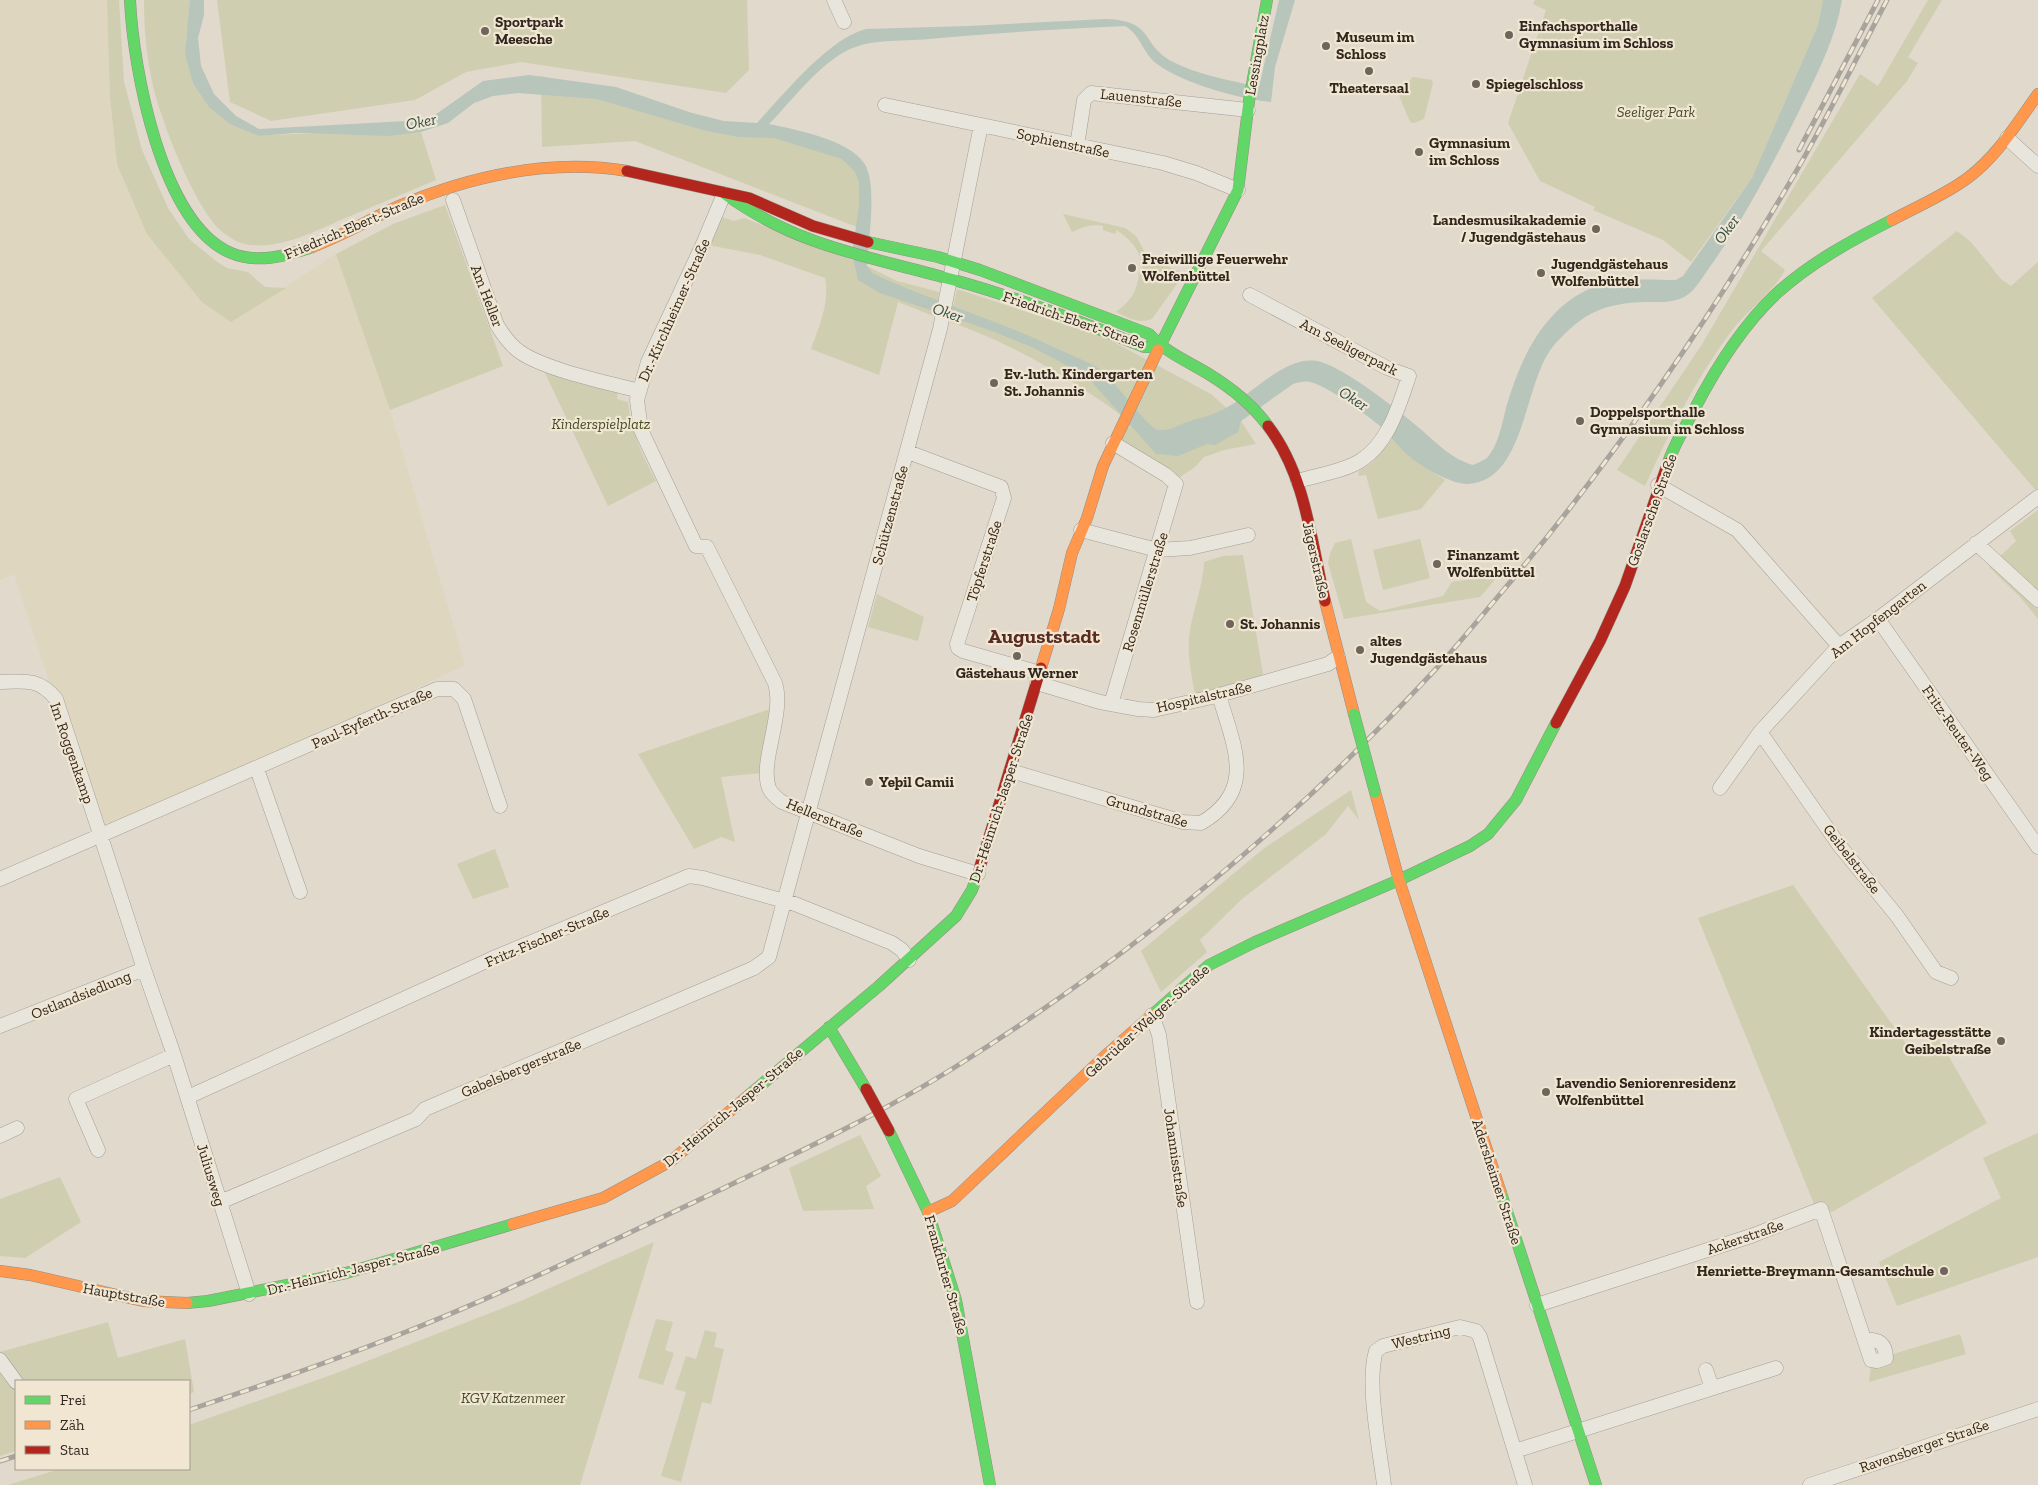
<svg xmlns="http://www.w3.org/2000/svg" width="2038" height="1485" viewBox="0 0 2038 1485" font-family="'Zilla Slab',serif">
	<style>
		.farmland { fill: #ded6be }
		.green { fill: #cfceb0 }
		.water { fill: #b7c5bb }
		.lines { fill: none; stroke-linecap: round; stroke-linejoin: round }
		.street-casing { stroke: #a59e95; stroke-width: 15 }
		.fast-casing { stroke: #958e85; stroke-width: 12 }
		.slow-casing { stroke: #958e85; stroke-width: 12 }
		.jam-casing { stroke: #958e85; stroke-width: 12 }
		.street { stroke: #e8e5dd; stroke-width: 14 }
		.fast { stroke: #63d668; stroke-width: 11 }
		.slow { stroke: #ff974d; stroke-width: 11 }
		.jam { stroke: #b3261e; stroke-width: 11 }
		.rail-casing { stroke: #a8a39d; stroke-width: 5 }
		.rail { stroke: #f0e6d2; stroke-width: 3; stroke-dasharray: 9; stroke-linecap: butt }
		.fast-bridge-casing { stroke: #958e85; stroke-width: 12; stroke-linecap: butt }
		.jam-bridge-casing { stroke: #958e85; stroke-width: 12; stroke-linecap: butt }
		.fast-bridge { stroke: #63d668; stroke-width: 11 }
		.jam-bridge { stroke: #b3261e; stroke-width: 11 }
		.poi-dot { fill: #6f655c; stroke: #f0e6d2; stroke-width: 2 }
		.labels { text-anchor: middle; stroke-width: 4.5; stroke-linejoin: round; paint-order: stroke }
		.poi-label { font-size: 15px; font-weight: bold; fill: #32271f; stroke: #f0e6d2; text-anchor: start }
		.street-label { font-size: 15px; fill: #32271f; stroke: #f0e6d2 }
		.park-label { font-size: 15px; font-style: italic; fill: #444c28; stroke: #f0e6d2 }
		.water-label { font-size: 16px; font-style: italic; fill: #30504d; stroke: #f0e6d2 }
		.district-label { font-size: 20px; font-weight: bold; fill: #592c23; stroke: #f0e6d2 }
	</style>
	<rect width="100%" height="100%" fill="#e0d9cc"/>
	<!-- farmland -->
	<path class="farmland" d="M0,0H107L110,97L117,164L231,322L336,254L390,410L465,665L100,837L14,574L0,580Z"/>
	<!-- green -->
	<path class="green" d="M107,0H119L124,82L142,150L168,208L189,239L216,261L227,268L248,272L265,287L286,288L231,322L202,302L147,234L117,164L110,97Z
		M144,0H190V20L186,37L193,83L259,136C313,131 367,138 421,132L436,180C407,192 377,205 348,217C319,229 283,249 250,245C239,244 226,236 218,228C192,201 157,112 151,76C146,51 144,25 144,0Z
		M217,0H747L749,70L726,93L521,62L466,72L415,100L271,121L230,102Z
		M1535,0H1823L1818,25L1752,178L1691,262L1663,240L1593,210L1595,207L1540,181L1508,123L1546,10L1533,4Z
		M1928,0H1942L1908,57L1918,63L1907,81L1761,251L1785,270C1772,294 1746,311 1730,333C1695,380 1669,433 1645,486L1617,470L1701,346L1860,74L1878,86Z
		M541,76L724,125L758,127L856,163L864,182L862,229L635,141L542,147Z
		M1413,77L1432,80L1433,83L1424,119L1414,123L1410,122L1398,93Z
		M445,205L503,366L390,410L336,254L393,224Z
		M1063,214L1125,228L1136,236L1147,256L1184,274L1152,319C1138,324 1129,318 1116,312C1131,301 1138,290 1139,272L1143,271C1142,252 1132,241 1117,230L1115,234L1103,230V226C1092,224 1083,227 1072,232Z
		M716,215L734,221L744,218L867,266L897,281L939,292L936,317L898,302L879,375L811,349C819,326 830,303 825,278L760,255L703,244Z
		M1957,231L1971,242L2001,279L2011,286L2038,262V493L1872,298Z
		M957,289L1106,338L1211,394L1241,421L1256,444L1224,450L1204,457L1195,467L1174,481L1119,447L1121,415C1067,376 1013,344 950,322Z
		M545,373L618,391L617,399L628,402C631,432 642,455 656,481L608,506Z
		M1393,438L1410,457L1445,480L1421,509L1378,519L1366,475L1359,476L1358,472L1373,462Z
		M2038,510V619L2020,597L1989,567L2016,541L2010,531Z
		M1351,539L1366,602L1380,611L1443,596L1452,582L1499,575L1480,597L1344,619L1328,563L1330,554L1335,543Z
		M1420,539L1430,578L1383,590L1373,550Z
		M1243,555L1264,680L1196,700C1192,677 1186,654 1190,630C1194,606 1203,586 1204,562L1223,556Z
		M877,594L924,617L918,641L868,627Z
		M770,709L761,773L721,777L735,842L721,837L694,849L638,754Z
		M1351,790L1359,820L1348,806L1326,834L1242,899L1200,940L1207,952L1161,992L1141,951L1263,849Z
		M495,849L509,887L473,899L457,864Z
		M1793,885L1911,1051L1937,1036L1987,1123L1832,1212L1814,1204L1698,918Z
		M2038,1133V1257L1897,1306L1879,1262L2001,1198L1983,1158Z
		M860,1135L881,1176L866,1186L874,1209L803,1211L789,1168Z
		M60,1177L81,1222L25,1258L0,1256V1199Z
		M654,1242L580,1485H8L60,1469H189V1425L334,1374L516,1303Z
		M656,1319L673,1322L665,1350L674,1353L663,1385L638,1378Z
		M108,1322L118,1358L185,1339L194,1392L189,1394V1381H16V1451L0,1456V1352Z
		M705,1330L717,1333L714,1347L724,1349L711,1404L702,1402L681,1482L661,1476L686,1392L675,1389L686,1356L696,1359Z
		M1960,1334L1966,1354L1869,1382L1871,1366L1889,1361L1893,1354Z"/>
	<!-- water -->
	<path class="water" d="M190,0H204V15L198,38L201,66L214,94L236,116L259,129L407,121L435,115L483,81L529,75L616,87L692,113L724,121L757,123C784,94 828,39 866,29L969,26L1106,19C1155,21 1140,43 1171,61C1197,75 1230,80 1259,87L1279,0H1295L1275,67L1271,102C1240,99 1182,83 1157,64C1143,54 1141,35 1125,26C1059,29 994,33 928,39C900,42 871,38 846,51C815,68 793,100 769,124C794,129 849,140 864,163C878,183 868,241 867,266L872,273C933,302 999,320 1060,350C1073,356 1089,362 1101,370C1115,381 1147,427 1158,430C1169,432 1178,425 1187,422C1200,418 1214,415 1226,408C1253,394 1288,352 1321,362C1349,371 1395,408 1418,427C1436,442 1451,459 1473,465C1477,463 1483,461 1487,458C1498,446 1502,424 1506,408C1520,359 1544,306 1596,286C1621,277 1651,280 1676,280L1683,276L1752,178L1818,25L1823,0H1842C1836,37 1818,72 1802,105C1775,160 1747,214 1712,264C1704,274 1696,291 1684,297C1673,303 1658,302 1646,302C1604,303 1583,313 1555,344C1523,379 1527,481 1468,484C1454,485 1421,467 1410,457C1399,448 1390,435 1380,426C1367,415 1326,385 1310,382C1304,381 1299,382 1293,384L1241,421L1238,432L1215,445L1207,444L1178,456L1156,454L1090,380L1064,364L1034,348L992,331L880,293L858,280L852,253L859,206V182L855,172L842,159L774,138L738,137L703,130L597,99L518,93L493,96L474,103L448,123L421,132L389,136L295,133L259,136L230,124L209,107L193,83L185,54Z"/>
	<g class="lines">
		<!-- street casing -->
		<g class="street-casing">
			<path id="street" d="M834,0L844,22
				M885,105L1163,163L1196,173L1238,190
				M2007,138L2038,166
				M1077,146L1084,100L1091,93L1248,110
				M724,194L703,244L648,362L637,400L641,430L696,546L707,547L775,683C785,714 759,762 769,788C771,794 777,798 782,802L919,856L978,874
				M453,200L497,325C503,335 510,345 520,352C546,370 606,382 639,391
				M1250,295L1387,368L1409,376C1399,406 1388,444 1360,461C1342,472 1317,475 1298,481
				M908,452L1001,487L1004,498L957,644L958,648L963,651L1040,673
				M1658,485L1737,530L1839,646
				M1081,530L1157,550L1190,548L1248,535
				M1976,543L2038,600
				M1878,619L2038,847
				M0,682C24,681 39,678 56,699L144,969L174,1055L249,1294
				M1037,683L1100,702L1138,709L1154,710L1212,697L1328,664L1338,657
				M1111,704L1176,484L1166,475L1113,443
				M1760,732L1839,845L1897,916L1936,972L1951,978
				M257,769L300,892
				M1011,771L1183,822L1201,823C1258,790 1233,745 1219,695
				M1720,788L1760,732L1839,646L1878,619L2038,497
				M0,879L437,689H454L464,699L500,806
				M1152,1015L1159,1035L1197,1302
				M0,1026L144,969
				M188,1097L491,959L689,876L703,878L795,904L892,943L902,950L909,960
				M0,1136L17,1128
				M98,1150L76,1099L174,1055
				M220,1202L416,1119L425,1109L754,968L769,957L940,329L981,125
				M1537,1305L1751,1236L1821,1209L1871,1360L1877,1361L1886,1358C1886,1343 1878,1339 1865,1340
				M0,1360L16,1382
				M1706,1370L1712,1388
				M1515,1451L1776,1368
				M1384,1485C1380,1451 1366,1383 1376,1351L1383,1346L1460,1327L1476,1331L1480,1337L1525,1485
				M1810,1485L2038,1409"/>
		</g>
		<!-- fast casing -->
		<g class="fast-casing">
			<path id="fast" d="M130,0C133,67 161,224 231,253C257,264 287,256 312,247
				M725,194C800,248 869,256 954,280C1019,298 1082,322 1144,347H1159
				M868,242L938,257L980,270L1149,334C1165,352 1187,361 1207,373C1230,387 1252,404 1268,426
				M1158,350L1238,190L1249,101L1267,0
				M1668,463C1674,445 1684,429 1693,412C1715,369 1741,327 1776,294C1810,263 1852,240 1892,220
				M1152,1015L1209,965L1255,942L1399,880L1470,846L1488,834L1516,800L1556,723
				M829,1027L866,1089
				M749,1095L879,986L956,916L972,890L979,870
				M889,1131L928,1212L956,1300L990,1485
				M1501,1193L1596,1485
				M187,1303L208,1301L346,1273L513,1224"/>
		</g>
		<!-- slow casing -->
		<g class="slow-casing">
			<path id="slow" d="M1892,220C1918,206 1947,194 1969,177C1998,155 2017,123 2038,94
				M312,247C342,236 370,219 399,206C471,176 548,158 627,171
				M1325,601L1354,714
				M1041,668L1059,609L1072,553L1087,518L1103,466L1158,350
				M1375,792L1399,880L1501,1193
				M928,1212L952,1201L1106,1055L1152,1015
				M513,1224L603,1198L671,1161L749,1095
				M0,1271L30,1275L143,1301L187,1303"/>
		</g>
		<!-- jam casing -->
		<g class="jam-casing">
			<path id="jam" d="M627,171L749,198L813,226L868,242
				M1268,426C1306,476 1311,541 1325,601
				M1556,723L1600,641L1625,586L1668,463
				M979,870L1041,668"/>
		</g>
		<!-- street -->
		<use href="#street" class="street"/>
		<!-- fast -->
		<use href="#fast" class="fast"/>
		<!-- slow -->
		<use href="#slow" class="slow"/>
		<!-- jam -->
		<use href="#jam" class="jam"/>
		<!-- rail casing -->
		<g class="rail-casing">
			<path id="rail" d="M1799,150L1878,0
				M189,1410C258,1387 326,1363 393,1337C493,1298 589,1252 686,1206C778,1162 873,1119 960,1064C1133,955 1295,821 1434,671C1457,646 1479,619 1501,593C1610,464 1705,327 1790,182C1825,123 1855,61 1887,0
				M0,1461L16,1456"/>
		</g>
		<!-- rail -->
		<use href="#rail" class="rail"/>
		<!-- fast-bridge casing -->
		<g class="fast-bridge-casing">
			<path id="fast-bridge" d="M1354,714L1375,792"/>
		</g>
		<!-- jam-bridge casing -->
		<g class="jam-bridge-casing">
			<path id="jam-bridge" d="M866,1089L889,1131"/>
		</g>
		<!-- fast-bridge -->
		<use href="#fast-bridge" class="fast-bridge"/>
		<!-- jam-bridge -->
		<use href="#jam-bridge" class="jam-bridge"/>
	</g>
	<!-- markers -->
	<g class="poi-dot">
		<circle cx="485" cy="31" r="5"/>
		<circle cx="1509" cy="35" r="5"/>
		<circle cx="1326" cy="46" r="5"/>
		<circle cx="1369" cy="71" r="5"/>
		<circle cx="1476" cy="84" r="5"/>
		<circle cx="1419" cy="152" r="5"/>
		<circle cx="1596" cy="229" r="5"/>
		<circle cx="1132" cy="268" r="5"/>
		<circle cx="1541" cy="273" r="5"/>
		<circle cx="994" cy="383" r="5"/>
		<circle cx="1580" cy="421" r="5"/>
		<circle cx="1437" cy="564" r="5"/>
		<circle cx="1230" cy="624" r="5"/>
		<circle cx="1360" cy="650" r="5"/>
		<circle cx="1017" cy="656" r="5"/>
		<circle cx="869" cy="782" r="5"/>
		<circle cx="2001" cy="1041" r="5"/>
		<circle cx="1546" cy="1092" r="5"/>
		<circle cx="1944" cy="1271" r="5"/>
	</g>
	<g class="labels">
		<!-- poi labels -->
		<g class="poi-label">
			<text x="495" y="27">Sportpark<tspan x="495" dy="17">Meesche</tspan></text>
			<text x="1519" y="31">Einfachsporthalle<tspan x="1519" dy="17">Gymnasium im Schloss</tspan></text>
			<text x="1336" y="42">Museum im<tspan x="1336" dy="17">Schloss</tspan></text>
			<text x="1486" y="89">Spiegelschloss</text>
			<text x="1369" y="93" text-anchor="middle">Theatersaal</text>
			<text x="1429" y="148">Gymnasium<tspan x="1429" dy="17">im Schloss</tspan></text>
			<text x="1586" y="225" text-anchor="end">Landesmusikakademie<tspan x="1586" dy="17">/ Jugendgästehaus</tspan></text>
			<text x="1142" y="264">Freiwillige Feuerwehr<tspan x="1142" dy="17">Wolfenbüttel</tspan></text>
			<text x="1551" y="269">Jugendgästehaus<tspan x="1551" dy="17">Wolfenbüttel</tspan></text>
			<text x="1004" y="379">Ev.-luth. Kindergarten<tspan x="1004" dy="17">St. Johannis</tspan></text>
			<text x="1590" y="417">Doppelsporthalle<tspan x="1590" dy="17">Gymnasium im Schloss</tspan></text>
			<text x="1447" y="560">Finanzamt<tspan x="1447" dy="17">Wolfenbüttel</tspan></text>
			<text x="1240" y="629">St. Johannis</text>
			<text x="1370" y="646">altes<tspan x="1370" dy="17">Jugendgästehaus</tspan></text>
			<text x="1017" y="678" text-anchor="middle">Gästehaus Werner</text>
			<text x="879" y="787">Yeþil Camii</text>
			<text x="1991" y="1037" text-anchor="end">Kindertagesstätte<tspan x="1991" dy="17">Geibelstraße</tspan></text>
			<text x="1556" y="1088">Lavendio Seniorenresidenz<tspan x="1556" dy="17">Wolfenbüttel</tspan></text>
			<text x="1934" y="1276" text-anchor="end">Henriette-Breymann-Gesamtschule</text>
		</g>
		<!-- street labels -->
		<g class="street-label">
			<text transform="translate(1257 55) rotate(-80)" y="5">Lessingplatz</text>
			<text transform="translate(1141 98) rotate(6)" y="5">Lauenstraße</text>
			<text transform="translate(1063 143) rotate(12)" y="5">Sophienstraße</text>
			<text transform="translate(354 226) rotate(-23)" y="5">Friedrich-Ebert-Straße</text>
			<text transform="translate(487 296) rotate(69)" y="5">Am Heller</text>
			<text transform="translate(674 310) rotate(-66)" y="5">Dr.-Kirchheimer-Straße</text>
			<text transform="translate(1074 320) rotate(19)" y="5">Friedrich-Ebert-Straße</text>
			<text transform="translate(1349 347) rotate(27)" y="5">Am Seeligerpark</text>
			<text transform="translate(1652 510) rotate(-70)" y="5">Goslarsche Straße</text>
			<text transform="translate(890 515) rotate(-75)" y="5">Schützenstraße</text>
			<text transform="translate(1316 560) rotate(77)" y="5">Jägerstraße</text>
			<text transform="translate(984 561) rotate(-72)" y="5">Töpferstraße</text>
			<text transform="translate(1145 592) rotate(-73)" y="5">Rosenmüllerstraße</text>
			<text transform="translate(1878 619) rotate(-38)" y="5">Am Hopfengarten</text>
			<text transform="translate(1204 697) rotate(-13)" y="5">Hospitalstraße</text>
			<text transform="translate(372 718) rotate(-24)" y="5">Paul-Eyferth-Straße</text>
			<text transform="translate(1958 733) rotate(55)" y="5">Fritz-Reuter-Weg</text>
			<text transform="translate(72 753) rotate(71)" y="5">Im Roggenkamp</text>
			<text transform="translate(1001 798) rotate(-72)" y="5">Dr.-Heinrich-Jasper-Straße</text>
			<text transform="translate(1147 811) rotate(16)" y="5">Grundstraße</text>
			<text transform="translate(825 818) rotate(22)" y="5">Hellerstraße</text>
			<text transform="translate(1852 859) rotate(52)" y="5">Geibelstraße</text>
			<text transform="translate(547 937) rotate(-23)" y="5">Fritz-Fischer-Straße</text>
			<text transform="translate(81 995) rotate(-22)" y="5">Ostlandsiedlung</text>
			<text transform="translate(1147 1021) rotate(-42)" y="5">Gebrüder-Welger-Straße</text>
			<text transform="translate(521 1068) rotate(-23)" y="5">Gabelsbergerstraße</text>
			<text transform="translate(733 1107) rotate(-40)" y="5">Dr.-Heinrich-Jasper-Straße</text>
			<text transform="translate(1176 1158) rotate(82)" y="5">Johannisstraße</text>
			<text transform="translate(211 1175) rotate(73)" y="5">Juliusweg</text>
			<text transform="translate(1497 1182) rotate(72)" y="5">Adersheimer Straße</text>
			<text transform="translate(1745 1237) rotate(-19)" y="5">Ackerstraße</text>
			<text transform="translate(353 1269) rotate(-14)" y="5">Dr.-Heinrich-Jasper-Straße</text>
			<text transform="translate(946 1275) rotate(74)" y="5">Frankfurter Straße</text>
			<text transform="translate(124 1295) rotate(10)" y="5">Hauptstraße</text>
			<text transform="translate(1421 1337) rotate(-14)" y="5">Westring</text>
			<text transform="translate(1924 1446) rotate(-19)" y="5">Ravensberger Straße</text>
		</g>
		<!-- park labels -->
		<g class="park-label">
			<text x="1656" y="117">Seeliger Park</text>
			<text x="601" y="429">Kinderspielplatz</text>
			<text x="513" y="1403">KGV Katzenmeer</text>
		</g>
		<!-- water labels -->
		<g class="water-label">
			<text transform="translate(421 121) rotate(-11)" y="6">Oker</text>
			<text transform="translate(1726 229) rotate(-54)" y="6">Oker</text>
			<text transform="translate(948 312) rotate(19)" y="6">Oker</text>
			<text transform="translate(1354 398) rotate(33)" y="6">Oker</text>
		</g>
		<!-- district labels -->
		<g class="district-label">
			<text x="1044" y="643">Auguststadt</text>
		</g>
	</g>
	<!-- legend -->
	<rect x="15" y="1380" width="175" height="90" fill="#f0e6d2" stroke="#a49a8a"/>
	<rect x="25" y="1396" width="25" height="8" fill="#63d668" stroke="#a49a8a"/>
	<text x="60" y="1405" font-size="15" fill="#32271f">Frei</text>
	<rect x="25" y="1421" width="25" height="8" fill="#ff974d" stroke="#a49a8a"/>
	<text x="60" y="1430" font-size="15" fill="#32271f">Zäh</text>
	<rect x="25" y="1446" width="25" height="8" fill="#b3261e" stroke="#a49a8a"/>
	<text x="60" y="1455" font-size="15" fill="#32271f">Stau</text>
</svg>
